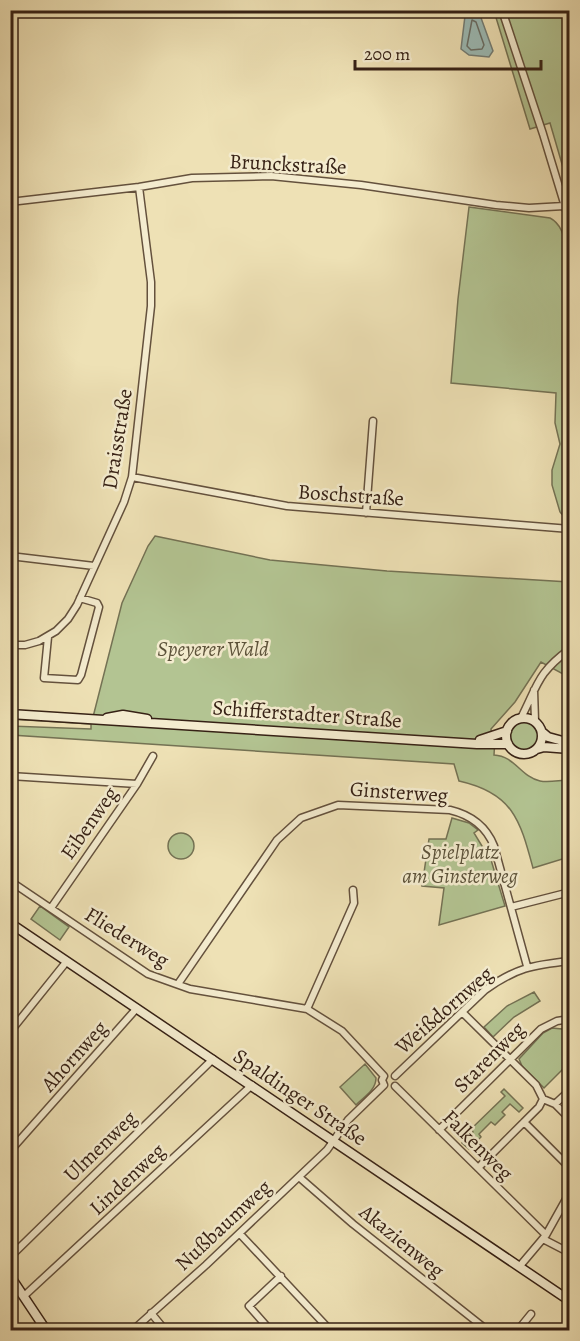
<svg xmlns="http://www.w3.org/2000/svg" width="580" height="1341" viewBox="0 0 580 1341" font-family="Alegreya,serif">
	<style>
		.green { fill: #b3c492; stroke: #747254; stroke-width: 1.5 }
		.water { fill: #9cbbb6; stroke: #737d76; stroke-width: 1.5 }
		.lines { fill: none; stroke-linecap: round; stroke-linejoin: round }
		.shore { stroke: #696e66; stroke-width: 1.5 }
		.street-casing { stroke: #64513d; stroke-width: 9 }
		.secondary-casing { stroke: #362115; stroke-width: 11 }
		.street { stroke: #f4eccf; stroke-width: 6 }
		.secondary { stroke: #f4eccf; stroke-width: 8 }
		.labels { text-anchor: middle; stroke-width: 5; stroke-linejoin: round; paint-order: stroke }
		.street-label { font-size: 21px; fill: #362115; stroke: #f4eccf }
		.park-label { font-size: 21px; font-style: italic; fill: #5c523a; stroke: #f4eccf }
	</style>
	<rect width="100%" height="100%" fill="#eee1b5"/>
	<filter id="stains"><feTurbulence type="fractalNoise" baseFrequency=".00333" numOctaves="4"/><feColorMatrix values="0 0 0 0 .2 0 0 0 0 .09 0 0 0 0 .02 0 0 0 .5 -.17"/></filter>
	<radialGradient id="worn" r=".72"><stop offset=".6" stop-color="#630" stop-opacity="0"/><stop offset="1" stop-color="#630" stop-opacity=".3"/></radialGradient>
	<!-- green -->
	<path class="green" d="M494,11H569V188L550,123L530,129Z
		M469,207L550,218C564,225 565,244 570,258L569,523L560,512L552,485V470L560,444L555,423L556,393L451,383L458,299Z
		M155,536L270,560L387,571L569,582V715C563,701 562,691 567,676L541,662L515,702L491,729L492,739L495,738L494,755C515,756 521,777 540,781C549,783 560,780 569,780V857L533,868C520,820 513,793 459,781L454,764L11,735L10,726L91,729V724L11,719V717L92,721L122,603L148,546Z
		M510 736a15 15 0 1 1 30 0a15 15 0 1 1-30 0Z
		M452,818L469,823L478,830L474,833L485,851L488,850L505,906L439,925L444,888L422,886L429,839H446Z
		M168 846a13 13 0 1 1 26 0a13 13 0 1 1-26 0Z
		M40,906L69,927L60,940L31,919Z
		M534,992L540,1001L514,1017L493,1037L484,1027L507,1006Z
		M552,1028L562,1029L569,1037V1063L544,1088L522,1066L519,1059L543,1033Z
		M365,1064L376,1078C376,1090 364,1097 356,1105L340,1087Z
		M504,1089L523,1108L519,1112L510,1104L502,1112L505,1115L495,1125L491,1122L479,1134L481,1137L469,1149L462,1143L473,1132L471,1129L505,1096L501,1092Z"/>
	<!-- water -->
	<path class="water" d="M471,11L478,12L480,15L493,51L489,57L469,55L461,49L465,16Z"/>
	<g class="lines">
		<!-- shore -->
		<path class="shore" d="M472,20L476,22L484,45L482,49L471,50L467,46Z"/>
		<!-- street casing -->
		<g class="street-casing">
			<path id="street" d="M502,10L543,134L570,223
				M10,202L139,187L192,178L271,176L361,185L496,205L529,208L564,206
				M132,477L287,506L570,529
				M366,513L373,421
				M10,556L94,566
				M48,637L44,678L78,680L81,675L99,607L97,603L80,598
				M10,645H25L39,641L56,631L68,619L77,605L124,502L132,477L151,306V282L139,187
				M534,690L535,721
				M521,718C538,685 537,673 570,649
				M10,776L137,784
				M10,881L148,974L190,989L307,1009L342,1031L384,1076L382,1080L384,1085
				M511,907L570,892
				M51,908L137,784L153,756
				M178,984L277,840L301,818L338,805L450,810C471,815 486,826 494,846L527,966
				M307,1009L354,903L353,890
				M462,1012L536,1085L543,1099L539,1107L478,1168
				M10,1032L67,961
				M395,1076L485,990C516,968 532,965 570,961
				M395,1086L546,1235
				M543,1099L555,1104L570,1119
				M555,1104L570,1090
				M524,1122L570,1168
				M439,1130L541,1029L557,1021L570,1019
				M10,1151L137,1008
				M299,1177L353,1224L482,1326L485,1330
				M240,1234L330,1330
				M543,1239L570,1253
				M10,1257L213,1059
				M519,1267L546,1235L570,1192
				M24,1296L252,1085
				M151,1313L165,1330
				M133,1330L206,1265L327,1150L348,1120L384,1085
				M270,1330L249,1306L281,1276
				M518,1330L531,1314"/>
		</g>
		<!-- secondary casing -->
		<g class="secondary-casing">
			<path id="secondary" d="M10,714L477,744H508
				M506 736a18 18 0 1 1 36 0a18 18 0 1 1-36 0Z
				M107,718L123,715L147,719
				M542,732L548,737L570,743
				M480,740L507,731
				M537,749L544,747L570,749
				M10,923L570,1301
				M10,1276L46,1330"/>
		</g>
		<!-- street -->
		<use href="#street" class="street"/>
		<!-- secondary -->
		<use href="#secondary" class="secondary"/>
	</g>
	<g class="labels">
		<!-- street labels -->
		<g class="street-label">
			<text transform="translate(288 164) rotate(3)" y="7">Brunckstraße</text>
			<text transform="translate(117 439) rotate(-81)" y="7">Draisstraße</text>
			<text transform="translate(351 495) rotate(4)" y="7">Boschstraße</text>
			<text transform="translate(307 714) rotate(4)" y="7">Schifferstadter Straße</text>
			<text transform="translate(399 792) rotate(4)" y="7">Ginsterweg</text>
			<text transform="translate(89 823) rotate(-55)" y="7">Eibenweg</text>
			<text transform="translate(127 937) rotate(32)" y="7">Fliederweg</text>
			<text transform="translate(444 1010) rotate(-41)" y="7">Weißdornweg</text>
			<text transform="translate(74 1056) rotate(-48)" y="7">Ahornweg</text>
			<text transform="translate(489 1057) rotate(-45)" y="7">Starenweg</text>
			<text transform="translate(300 1097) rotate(34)" y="7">Spaldinger Straße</text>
			<text transform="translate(478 1145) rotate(45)" y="7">Falkenweg</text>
			<text transform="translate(100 1146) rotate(-44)" y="7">Ulmenweg</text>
			<text transform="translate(127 1179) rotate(-43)" y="7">Lindenweg</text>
			<text transform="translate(223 1225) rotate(-43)" y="7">Nußbaumweg</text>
			<text transform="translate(402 1241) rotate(39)" y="7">Akazienweg</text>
		</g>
		<!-- park labels -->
		<g class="park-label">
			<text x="213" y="656">Speyerer Wald</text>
			<text x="460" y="859">Spielplatz<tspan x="460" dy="24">am Ginsterweg</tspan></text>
		</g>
	</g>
	<!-- margin -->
	<rect width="580" height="1341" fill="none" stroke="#eee1b5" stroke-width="36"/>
	<rect x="12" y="12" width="556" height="1317" fill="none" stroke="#362115" stroke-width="3"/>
	<rect x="18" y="18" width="544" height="1305" fill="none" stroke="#362115" stroke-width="1.5"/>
	<!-- scale -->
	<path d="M355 60v9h186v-9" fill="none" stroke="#362115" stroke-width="3"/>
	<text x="364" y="60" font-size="18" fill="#362115" stroke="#f4eccf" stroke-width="4.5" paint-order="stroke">200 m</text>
	<rect width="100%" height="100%" filter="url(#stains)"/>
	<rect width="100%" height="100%" fill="url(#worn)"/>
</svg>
